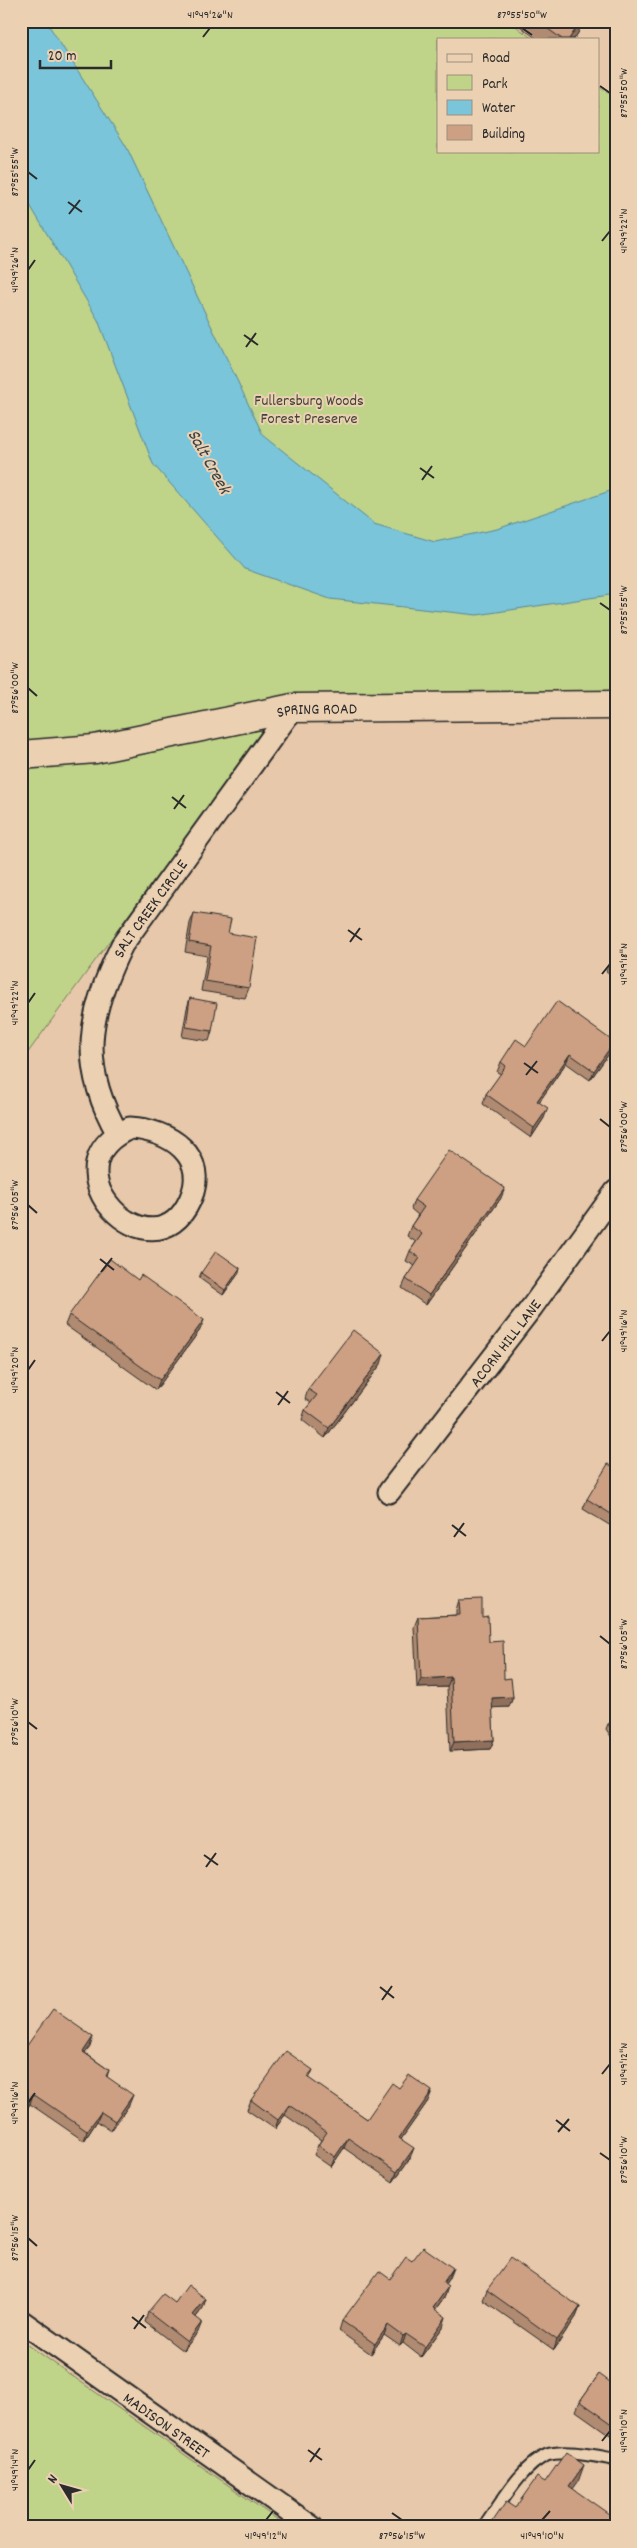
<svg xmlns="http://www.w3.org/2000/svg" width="637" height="2548" viewBox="0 0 637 2548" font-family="Dekko,sans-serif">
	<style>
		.green { fill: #bfd389; stroke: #757f5a }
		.water { fill: #7ac5da; stroke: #5a8794 }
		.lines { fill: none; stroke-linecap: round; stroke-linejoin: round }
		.service-casing { stroke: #2b2b2b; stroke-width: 15 }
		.minor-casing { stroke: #2b2b2b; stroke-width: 25 }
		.tertiary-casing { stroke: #2b2b2b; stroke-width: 31 }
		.service { stroke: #ebd0b2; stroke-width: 11 }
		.minor { stroke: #ebd0b2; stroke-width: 21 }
		.tertiary { stroke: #ebd0b2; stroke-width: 28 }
		.wall { fill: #b08a71; stroke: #2b2b2b }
		.shaded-wall { fill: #90705c; stroke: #2b2b2b }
		.building { fill: #cda083; stroke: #2b2b2b }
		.ticks { fill: none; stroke: #2b2b2b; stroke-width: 2 }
		.labels { text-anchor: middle; stroke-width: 4; stroke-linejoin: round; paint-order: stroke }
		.park-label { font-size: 16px; fill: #414439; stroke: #ebd0b2 }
		.street-label { font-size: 16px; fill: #2b2b2b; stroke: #ebd0b2 }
		.water-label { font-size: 18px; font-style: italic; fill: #374245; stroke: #ebd0b2 }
		.neatline { fill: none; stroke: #2b2b2b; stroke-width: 2 }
		.ticks-label { font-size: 12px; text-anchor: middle; fill: #2b2b2b }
	</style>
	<rect width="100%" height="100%" fill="#e7c8aa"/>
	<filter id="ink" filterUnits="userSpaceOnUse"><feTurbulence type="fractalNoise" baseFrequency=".02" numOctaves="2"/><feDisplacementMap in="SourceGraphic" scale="10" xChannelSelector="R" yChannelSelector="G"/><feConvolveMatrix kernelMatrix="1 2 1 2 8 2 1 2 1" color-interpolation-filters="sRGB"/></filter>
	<g filter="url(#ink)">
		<!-- green -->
		<path class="green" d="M21,21H509L533,39H438V151H598V86L616,98V699L288,697L21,1062Z
			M21,2340L288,2527H21Z"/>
		<!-- water -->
		<path class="water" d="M21,21H46L126,146L263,435L374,524L435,542L497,529L616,489V594L477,615L330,599L245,569L153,464L98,320L21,190Z"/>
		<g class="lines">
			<!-- service casing -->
			<g class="service-casing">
				<path id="service" d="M484,2527C500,2505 522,2465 547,2455C563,2449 596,2456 613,2459L616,2462"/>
			</g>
			<!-- minor casing -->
			<g class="minor-casing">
				<g id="minor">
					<path d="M130,1128C169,1130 210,1156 190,1200C153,1282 40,1167 130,1128Z"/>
					<path id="s1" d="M118,1134C78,1064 88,1014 122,945L293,708"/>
					<path id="s2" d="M389,1492L532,1307L616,1191"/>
					<path id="s3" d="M21,2321L312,2527"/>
				</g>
			</g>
			<!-- tertiary casing -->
			<g class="tertiary-casing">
				<g id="tertiary">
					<path id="s4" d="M21,755L95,749L293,708L616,705"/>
				</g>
			</g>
			<!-- service -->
			<use href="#service" class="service"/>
			<!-- minor -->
			<use href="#minor" class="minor"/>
			<!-- tertiary -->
			<use href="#tertiary" class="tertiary"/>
		</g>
		<!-- wall -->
		<path class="wall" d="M513,21H582L578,33L574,39H537Z
			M194,913L228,933L249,988L245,998L201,991L207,956L185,952L190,923Z
			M616,953V978L606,971L610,962Z
			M190,998L212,1031L209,1041L182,1037L187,1008Z
			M614,1042L611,1051L590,1080L566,1063L539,1102L544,1118L531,1138L483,1104L486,1094L501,1074L497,1072L501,1062L526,1046Z
			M501,1198L426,1305L402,1288L406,1279L415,1266L406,1261L410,1251L416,1242L407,1236L411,1226L418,1215L411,1209L414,1200Z
			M201,1273H239L223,1295L199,1278Z
			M69,1315L200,1330L156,1390L65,1325Z
			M381,1364L325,1438L302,1420L305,1410L311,1403L305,1399L308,1389Z
			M616,1468V1529L583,1509L587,1499Z
			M459,1600L482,1617L489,1642L504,1679L513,1697L509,1707H492L494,1740L490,1749L450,1751L447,1687L417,1688L414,1627L418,1617L456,1615V1610Z
			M616,1719V1744L606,1729L608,1724Z
			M90,2047L85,2053L109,2070L107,2077L129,2105L111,2131L97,2121L84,2141L30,2104L26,2110L21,2107V2054Z
			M313,2070L309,2079L367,2119L399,2088L428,2101L401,2139L410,2158L393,2182L344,2148L331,2167L314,2155L318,2145L321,2140L285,2115L275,2129L247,2110L251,2100Z
			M412,2261L449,2278L445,2284V2296L435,2310L443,2327L421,2357L403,2343L400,2346L384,2335L371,2354L339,2331L342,2321L390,2279Z
			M487,2290L580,2307L576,2317L554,2350L483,2300Z
			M175,2303L203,2308L196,2317L198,2332L183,2351L145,2322L148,2312Z
			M599,2374L616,2427L610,2435L576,2411L580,2401Z"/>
		<!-- shaded-wall -->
		<path class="shaded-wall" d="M581,21H582L578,33L574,39H569Z
			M614,1042L611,1051L590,1080L594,1071Z
			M570,1054L566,1063L533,1111L537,1101Z
			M548,1108L544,1118L531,1138L534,1128Z
			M505,1188L501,1198L426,1305L429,1295Z
			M240,1268L239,1273L223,1295L225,1290Z
			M204,1320L200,1330L156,1390L160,1380Z
			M384,1354L381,1364L325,1438L329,1428Z
			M451,1677L447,1687L417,1688L421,1679Z
			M513,1697L509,1707L488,1708L492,1698Z
			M494,1740L490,1749L450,1751L454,1742Z
			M93,2037L90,2047L79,2061L83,2052Z
			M432,2091L428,2101L395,2148L399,2138Z
			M33,2094L30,2104L26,2110L29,2100Z
			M133,2095L129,2105L111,2131L115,2121Z
			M289,2105L285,2115L275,2129L278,2120Z
			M101,2112L97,2121L84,2141L87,2131Z
			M348,2138L344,2148L331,2167L335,2157Z
			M414,2148L410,2158L393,2182L397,2172Z
			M453,2268L449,2278L439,2293L443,2283Z
			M448,2287L445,2296L429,2318L433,2308Z
			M206,2299L203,2308L190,2325L193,2315Z
			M580,2307L576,2317L554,2350L557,2340Z
			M446,2317L443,2327L421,2357L425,2347Z
			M202,2322L198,2332L183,2351L187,2342Z
			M388,2325L384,2335L371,2354L375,2344Z
			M406,2334L403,2343L400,2346L403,2336Z
			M616,2422V2427L610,2435L614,2425Z
			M584,2465L578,2482L562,2504L569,2486Z"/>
		<!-- building -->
		<path class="building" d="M537,21H581L569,39H562Z
			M194,913L231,919L228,933L257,938L249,988L205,981L211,946L189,942Z
			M616,953V966L610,962Z
			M190,998L217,1003L212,1031L186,1027Z
			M557,1001L614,1042L594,1071L570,1054L537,1101L548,1108L534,1128L486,1094L506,1066L501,1062L516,1039L526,1046Z
			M449,1150L505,1188L429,1295L406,1279L420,1258L410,1251L422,1234L411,1226L424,1207L414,1200Z
			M216,1251L240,1268L225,1290L201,1273Z
			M110,1259L138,1280L141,1275L204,1320L160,1380L69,1315Z
			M353,1330L384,1354L329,1428L305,1410L317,1395L308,1389Z
			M608,1464L616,1468V1517L587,1499Z
			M482,1599V1617L488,1616L489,1642L503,1641L504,1679L511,1678L513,1697L492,1698L494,1740L454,1742L451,1677L421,1679L418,1617L460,1615L459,1600Z
			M616,1719V1736L608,1724Z
			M53,2009L93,2037L83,2052L109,2070L106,2076L133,2095L115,2121L101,2112L87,2131L33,2094L29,2100L21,2094V2054Z
			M286,2051L313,2070L307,2077L367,2119L392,2083L399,2088L409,2075L432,2091L399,2138L414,2148L397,2172L348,2138L335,2157L318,2145L327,2132L289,2105L278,2120L251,2100Z
			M423,2247L453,2268L443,2283L448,2287L433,2308L446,2317L425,2347L406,2334L403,2336L388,2325L375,2344L342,2321L379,2271L390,2279L406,2257L412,2261Z
			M510,2258L580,2307L557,2340L487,2290Z
			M188,2285L206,2299L193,2315L202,2322L187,2342L148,2312L163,2294L175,2303Z
			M599,2374L610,2382L616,2374V2422L614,2425L580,2401Z
			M566,2452L584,2465L569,2486L616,2519V2527H489L506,2502L515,2508L537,2477L545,2482Z"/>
	</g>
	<!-- ticks -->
	<path class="ticks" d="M522,28L532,35M203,37L210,28M600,86L610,93M28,172L37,179M68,202L82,212M69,214L80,200M602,241L610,231M28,270L35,260M244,335L258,345M246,347L256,333M420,468L434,478M422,480L432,466M600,603L610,610M28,688L37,696M172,797L186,808M174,809L184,795M348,930L362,940M350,942L360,928M602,974L610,964M28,1003L35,993M524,1063L538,1073M526,1075L537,1061M600,1119L610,1127M28,1205L37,1213M100,1259L114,1270M101,1272L112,1258M602,1341L610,1331M28,1370L35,1360M276,1392L290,1403M278,1405L288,1391M452,1525L466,1536M454,1537L464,1523M600,1636L610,1644M28,1722L37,1729M204,1855L218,1865M206,1867L216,1853M380,1987L394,1998M382,2000L392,1986M602,2074L610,2064M28,2103L35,2093M556,2120L570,2131M558,2132L569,2119M600,2153L610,2160M28,2238L37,2246M132,2317L146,2328M134,2329L144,2315M602,2441L610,2431M308,2450L322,2460M310,2462L320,2448M28,2470L35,2460M392,2513L402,2520M266,2520L273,2511M542,2520L550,2511"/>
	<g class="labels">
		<!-- park labels -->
		<g class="park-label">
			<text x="309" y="405">Fullersburg Woods<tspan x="309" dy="18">Forest Preserve</tspan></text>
		</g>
		<!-- street labels -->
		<g class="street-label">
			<text dy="6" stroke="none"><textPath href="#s4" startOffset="300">SPRING ROAD</textPath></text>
			<text dy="6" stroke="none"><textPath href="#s1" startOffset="245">SALT CREEK CIRCLE</textPath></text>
			<text dy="6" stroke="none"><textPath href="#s2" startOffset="189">ACORN HILL LANE</textPath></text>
			<text dy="6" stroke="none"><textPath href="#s3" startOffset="179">MADISON STREET</textPath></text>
		</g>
		<!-- water labels -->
		<g class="water-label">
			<text transform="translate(210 461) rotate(61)" y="6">Salt Creek</text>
		</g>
	</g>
	<!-- margin -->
	<rect width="637" height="2548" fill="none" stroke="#ebd0b2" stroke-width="55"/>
	<!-- legend -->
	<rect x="437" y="38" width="162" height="115" fill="#ebd0b2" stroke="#9e8e7c"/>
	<rect x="447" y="54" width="25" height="8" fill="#ebd0b2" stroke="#9e8e7c"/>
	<text x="482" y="62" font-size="15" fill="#2b2b2b">Road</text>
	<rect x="447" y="75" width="25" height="15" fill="#bfd389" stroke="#9e8e7c"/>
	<text x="482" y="88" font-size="15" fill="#2b2b2b">Park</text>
	<rect x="447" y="100" width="25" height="15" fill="#7ac5da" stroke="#9e8e7c"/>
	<text x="482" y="112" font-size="15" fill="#2b2b2b">Water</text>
	<rect x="447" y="125" width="25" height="15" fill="#cda083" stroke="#9e8e7c"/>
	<text x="482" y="138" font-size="15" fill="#2b2b2b">Building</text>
	<!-- north arrow -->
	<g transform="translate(62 2486) rotate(307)" stroke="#ebd0b2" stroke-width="4" paint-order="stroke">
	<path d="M0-4L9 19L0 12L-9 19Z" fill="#2b2b2b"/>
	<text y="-8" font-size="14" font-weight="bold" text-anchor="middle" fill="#2b2b2b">N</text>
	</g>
	<!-- scale -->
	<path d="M40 60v8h71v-8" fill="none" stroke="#2b2b2b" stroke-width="2.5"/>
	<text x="48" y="60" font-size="15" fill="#2b2b2b" stroke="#ebd0b2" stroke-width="4" paint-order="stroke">20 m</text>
	<rect x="28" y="28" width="582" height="2492" class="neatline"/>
	<g class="ticks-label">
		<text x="210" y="18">41°49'26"N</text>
		<text x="522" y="18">87°55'50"W</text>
		<text transform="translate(623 93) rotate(-90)" y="4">87°55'50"W</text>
		<text transform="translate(14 172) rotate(-90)" y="4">87°55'55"W</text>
		<text transform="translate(623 231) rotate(-90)" y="4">41°49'22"N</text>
		<text transform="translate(14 270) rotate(-90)" y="4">41°49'26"N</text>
		<text transform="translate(623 610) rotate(-90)" y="4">87°55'55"W</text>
		<text transform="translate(14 688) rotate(-90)" y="4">87°56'00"W</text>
		<text transform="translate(623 964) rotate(-90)" y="4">41°49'18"N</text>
		<text transform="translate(14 1003) rotate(-90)" y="4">41°49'22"N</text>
		<text transform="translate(623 1127) rotate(-90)" y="4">87°56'00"W</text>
		<text transform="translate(14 1205) rotate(-90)" y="4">87°56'05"W</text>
		<text transform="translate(623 1331) rotate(-90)" y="4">41°49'16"N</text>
		<text transform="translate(14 1370) rotate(-90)" y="4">41°49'20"N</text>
		<text transform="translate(623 1644) rotate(-90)" y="4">87°56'05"W</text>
		<text transform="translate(14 1722) rotate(-90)" y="4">87°56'10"W</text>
		<text transform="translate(623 2064) rotate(-90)" y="4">41°49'12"N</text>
		<text transform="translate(14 2103) rotate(-90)" y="4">41°49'16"N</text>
		<text transform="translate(623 2160) rotate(-90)" y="4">87°56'10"W</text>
		<text transform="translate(14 2238) rotate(-90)" y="4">87°56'15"W</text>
		<text transform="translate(623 2431) rotate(-90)" y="4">41°49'10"N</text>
		<text transform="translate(14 2470) rotate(-90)" y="4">41°49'14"N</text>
		<text x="266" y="2539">41°49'12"N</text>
		<text x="402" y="2539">87°56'15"W</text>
		<text x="542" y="2539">41°49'10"N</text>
	</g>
</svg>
